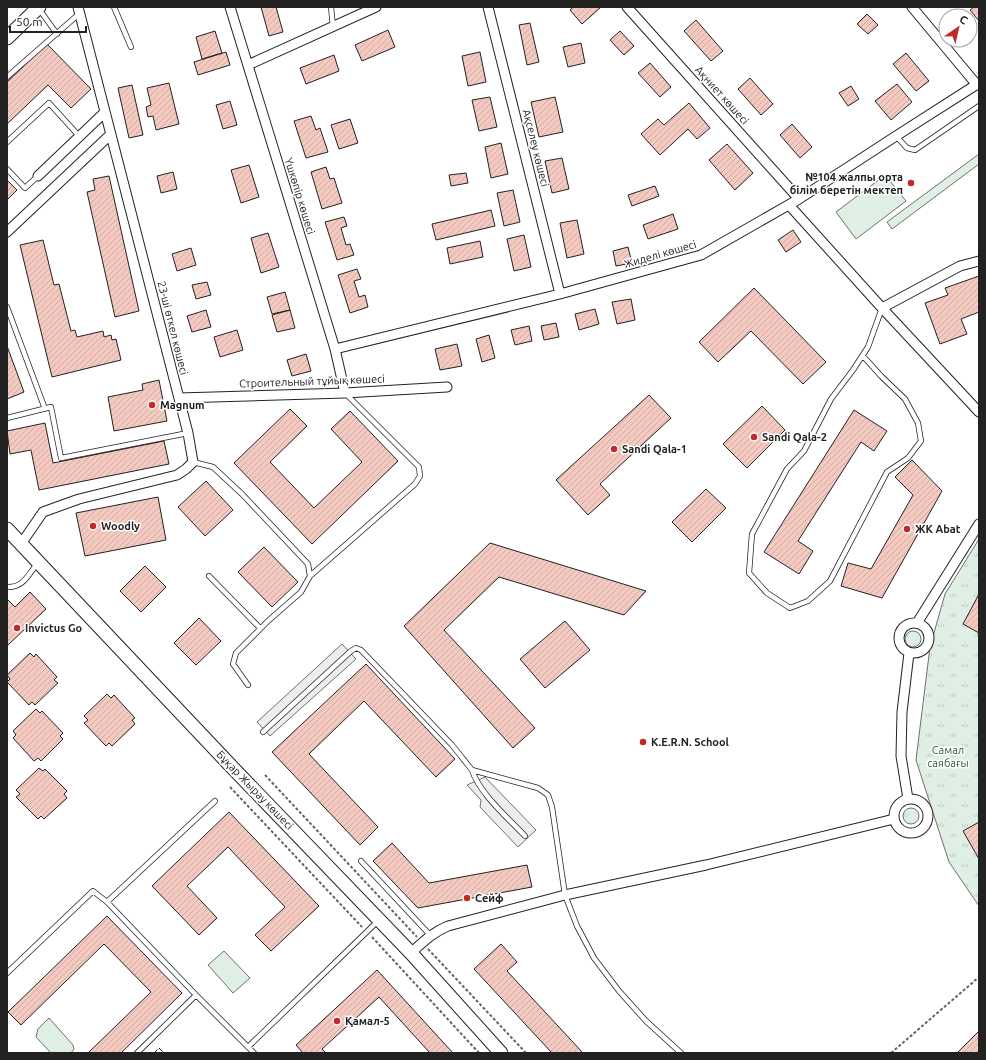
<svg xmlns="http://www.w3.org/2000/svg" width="986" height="1060" viewBox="0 0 986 1060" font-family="Ubuntu,sans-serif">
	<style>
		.grass { fill: url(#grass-tufts); stroke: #6f6f6f }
		.pitch { fill: #e0efe3; stroke: #6f6f6f }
		.parking { fill: #ededed; stroke: #6f6f6f }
		.building { fill: url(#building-hatch); stroke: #222 }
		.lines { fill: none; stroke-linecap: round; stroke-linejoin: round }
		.lane-casing { stroke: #222; stroke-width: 6 }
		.street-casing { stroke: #222; stroke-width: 11 }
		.secondary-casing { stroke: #222; stroke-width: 15 }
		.path { stroke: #646464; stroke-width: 2; stroke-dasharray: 3 2; stroke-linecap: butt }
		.lane { stroke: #fff; stroke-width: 4.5 }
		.street { stroke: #fff; stroke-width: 9 }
		.secondary { stroke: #fff; stroke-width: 13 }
		.fence { stroke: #222; stroke-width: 1; stroke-dasharray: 5 2; stroke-linecap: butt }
		.poi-dot { fill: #c62828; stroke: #fff; stroke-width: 1.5 }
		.labels { text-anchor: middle; stroke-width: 3; stroke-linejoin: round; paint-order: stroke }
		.street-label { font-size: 11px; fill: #222; stroke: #fff }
		.poi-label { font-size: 11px; font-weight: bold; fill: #222; stroke: #fff; text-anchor: start }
		.park-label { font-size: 11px; fill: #2f5e38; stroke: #fff }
	</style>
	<defs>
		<pattern id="grass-tufts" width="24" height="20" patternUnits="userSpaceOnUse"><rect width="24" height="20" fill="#e0efe3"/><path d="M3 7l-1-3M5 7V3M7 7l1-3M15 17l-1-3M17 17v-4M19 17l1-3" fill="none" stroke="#c0cdc2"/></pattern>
		<pattern id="building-hatch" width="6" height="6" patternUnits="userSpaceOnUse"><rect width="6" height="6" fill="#f3c9c0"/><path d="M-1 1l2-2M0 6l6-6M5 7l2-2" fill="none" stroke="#d0aca5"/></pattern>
	</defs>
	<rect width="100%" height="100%" fill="#fff"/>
	<!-- grass -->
	<path class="grass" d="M979,539V906L949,862L916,760L930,647L945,594Z
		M905 639a8 8 0 1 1 16 0a8 8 0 1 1-16 0Z
		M903 816a8 8 0 1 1 16 0a8 8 0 1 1-16 0Z"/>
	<!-- pitch -->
	<path class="pitch" d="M979,154V164L892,229L887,222Z
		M885,175L906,201L856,239L836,212Z
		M224,951L250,978L233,993L208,965Z
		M49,1018L73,1045L74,1049L71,1053H51L36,1037L38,1029Z"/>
	<!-- parking -->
	<path class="parking" d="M342,644L356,659L270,736L257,722Z
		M485,777L536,830L518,847L480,807L481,800L467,785Z"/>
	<!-- building -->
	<path class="building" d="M261,7H276L283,32L269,36Z
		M573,7H599L600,8L582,24L570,10Z
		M974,7H979V21L970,10Z
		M867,14L878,25L868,34L857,24Z
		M696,20L723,51L711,61L684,31Z
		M530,23L539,62L527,65L519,25Z
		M388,30L395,47L362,61L355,45Z
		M215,31L222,53L202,59L196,37Z
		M620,31L634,46L624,55L610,40Z
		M581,43L585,63L568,67L563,47Z
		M47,44L91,89L71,108L48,85L7,124V82Z
		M226,52L230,65L198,75L194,62Z
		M480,52L486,82L468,86L462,56Z
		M906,53L929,81L916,91L893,64Z
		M334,55L339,71L306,84L300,68Z
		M650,63L671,87L660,97L638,73Z
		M750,78L773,104L761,115L738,89Z
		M169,83L179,124L156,130L153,116L148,117L146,107L151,105L147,88Z
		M897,84L912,102L891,120L875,101Z
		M132,85L143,135L129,138L118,88Z
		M851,86L859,99L848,106L839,93Z
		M490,97L497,127L479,131L472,100Z
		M555,97L563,132L539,137L531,102Z
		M230,101L237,125L223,129L216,105Z
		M689,103L710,128L697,139L688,129L660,155L641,134L658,119L664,125Z
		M311,116L316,130L320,128L328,152L306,158L294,121Z
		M350,119L358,143L339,149L331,125Z
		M792,124L812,147L800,158L780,135Z
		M501,143L508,174L491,178L485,147Z
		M727,144L753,173L735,190L709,160Z
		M562,158L569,189L552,193L545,161Z
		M249,165L259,197L241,203L231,170Z
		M326,167L330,179L334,178L342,203L322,209L311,172Z
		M173,172L177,189L161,193L157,176Z
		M466,173L468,183L451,186L449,175Z
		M109,176L139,311L115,317L87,192L95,190L93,179Z
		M7,180L17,190L7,200Z
		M655,186L659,196L632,206L628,195Z
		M513,190L520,222L504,226L497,193Z
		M491,210L495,226L436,240L432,224Z
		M673,214L678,229L648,239L643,225Z
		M344,217L347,226L341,228L346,245L350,244L354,255L337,260L325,222Z
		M577,220L584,254L567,258L560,223Z
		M793,230L801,242L786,252L778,240Z
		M268,233L279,267L261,273L251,238Z
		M524,235L531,267L514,271L507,239Z
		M43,240L54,285L59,284L71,331L75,330L77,337L103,331L104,337L111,335L112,340L116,339L121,360L52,377L20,245Z
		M480,241L483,257L450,264L447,248Z
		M628,247L632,263L616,266L613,251Z
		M191,248L196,265L177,271L172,254Z
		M357,269L361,279L354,281L359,297L365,295L368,307L350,313L338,275Z
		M979,276V312L961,319L967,334L940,344L925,303L948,295L945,288Z
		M207,282L211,295L196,299L192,285Z
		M754,288L826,362L803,384L751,331L718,362L699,342Z
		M285,292L290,310L272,314L267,297Z
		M631,299L635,320L617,324L612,302Z
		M595,309L599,324L579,330L575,314Z
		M206,310L211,327L192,332L187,316Z
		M290,310L295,328L277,332L272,315Z
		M556,323L559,337L544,340L541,326Z
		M529,326L532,341L515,345L511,330Z
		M237,330L243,350L220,357L214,337Z
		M489,335L495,358L482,362L476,339Z
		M457,344L462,366L440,370L435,349Z
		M7,346L24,392L7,399Z
		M306,354L311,371L292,376L287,360Z
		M159,380L167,421L114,431L108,397L143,390L142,384Z
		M649,395L671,418L600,484L610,495L588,515L556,480Z
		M762,406L785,430L747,468L723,444Z
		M290,409L307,426L270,462L314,508L362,462L331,429L350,411L398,461L312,544L234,463Z
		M854,410L887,431L874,451L861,442L798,541L813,551L799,574L764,552Z
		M45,423L53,463L164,441L169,464L39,490L31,450L10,454L7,431Z
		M912,460L942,491L882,598L841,586L848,563L871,569L913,495L895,477Z
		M206,481L233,510L205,536L178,507Z
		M706,489L726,508L692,542L672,522Z
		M158,497L166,540L85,556L76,513Z
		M490,543L646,591L624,615L499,577L444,630L535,728L513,748L404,626Z
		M264,547L298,582L272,607L238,572Z
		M145,566L166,587L141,612L120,591Z
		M30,592L46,609L7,646V599L15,607Z
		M979,594V633L963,624Z
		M199,618L221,641L196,665L174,643Z
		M565,621L590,650L545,688L520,659Z
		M30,653L34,657L36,654L57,677L54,680L58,683L35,705L32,702L29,705L7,682L10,679L7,675Z
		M366,664L455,759L436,777L364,701L309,754L378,827L360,845L272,752Z
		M107,694L111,698L114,695L135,718L132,720L135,724L112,746L109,743L106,746L84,723L88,720L84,716Z
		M36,709L40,713L42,711L63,733L60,736L63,739L41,761L38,758L34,761L13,738L16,735L13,731Z
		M39,768L43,771L45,769L67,791L64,794L67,798L44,819L41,816L38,819L16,797L20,794L16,790Z
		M229,812L319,906L271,951L255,935L285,907L228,847L187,886L217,918L199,935L152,886Z
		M979,822V859L963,831Z
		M392,843L429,883L527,865L532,887L418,908L373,861Z
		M107,916L182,993L121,1053H88L151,992L104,944L21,1025L8,1012Z
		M501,944L517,962L507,971L583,1053H552L474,969Z
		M377,970L453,1053H430L379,997L322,1049L326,1053H303L296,1045Z
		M979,1031V1053H957Z"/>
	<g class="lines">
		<!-- lane casing -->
		<g class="lane-casing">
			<path id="lane" d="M114,7L131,47
				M331,7L333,27
				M39,9L57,34
				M7,77L80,13
				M896,136L907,148L915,150L979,106
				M7,142L49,103L80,137
				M7,169L25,188L38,176
				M7,307L45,409
				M863,356L881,376L905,399L918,423L921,441L908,458L887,472L830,581L808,601L790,608L767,593L749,573L752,534L787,469L804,451L831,399L853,370L868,347L882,308
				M7,418L51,407L61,458L188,433
				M193,462L213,467L242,494L308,564L310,576L301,592L268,621L236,653L233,664L248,685
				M209,576L260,628
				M310,576L415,484L420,476L419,467L346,394
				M7,587C23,588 28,575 37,564
				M263,732L351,651L356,648L361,650L452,745L472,770L538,788L548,795L552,807L565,895L577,926L594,958L619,991L646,1021L681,1053
				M472,770C479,793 508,818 525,836
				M361,861L430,935
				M107,902L215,801
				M7,973L93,891L107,902L196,995
				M248,1047L378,921
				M137,1053L196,995L254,1053"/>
		</g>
		<!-- street casing -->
		<g class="street-casing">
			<path id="street" d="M230,7L335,349L345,393
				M488,7L560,294
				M627,7L799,199
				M912,7L977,85
				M248,65L376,7
				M38,176L105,112
				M789,205L882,308L979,412
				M7,232L111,134
				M882,308L960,266L979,261
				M335,349L560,294L701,255L799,199L896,136L979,83
				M179,398L345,393L447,387
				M21,544L43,512L79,499L177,475L186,469L193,462L188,433L78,7
				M899 638a15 15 0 1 1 30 0a15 15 0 1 1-30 0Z
				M917,623L979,524
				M908,799L901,756L902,712L909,653
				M894 816a17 17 0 1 1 34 0a17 17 0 1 1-34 0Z
				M411,953C423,942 433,932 448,926L565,895L706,865L894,819"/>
		</g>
		<!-- secondary casing -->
		<g class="secondary-casing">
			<path id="secondary" d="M7,38L39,7
				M7,529L229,764L411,953L501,1053"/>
		</g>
		<!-- path -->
		<path class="path" d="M265,775L417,937
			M230,787L362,927
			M372,937L479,1053
			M428,949L526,1053
			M891,1053L979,977"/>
		<!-- lane -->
		<use href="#lane" class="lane"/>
		<!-- street -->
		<use href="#street" class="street"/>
		<!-- secondary -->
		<use href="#secondary" class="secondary"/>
		<!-- fence -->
		<path class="fence" d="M154,1053L159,1048L164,1053"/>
	</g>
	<!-- markers -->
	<g class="poi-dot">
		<circle cx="911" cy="183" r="4"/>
		<circle cx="152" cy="405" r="4"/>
		<circle cx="754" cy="437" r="4"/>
		<circle cx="614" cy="449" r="4"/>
		<circle cx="93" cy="526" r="4"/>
		<circle cx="907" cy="529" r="4"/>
		<circle cx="17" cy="628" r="4"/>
		<circle cx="643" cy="742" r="4"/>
		<circle cx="467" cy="898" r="4"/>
		<circle cx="337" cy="1021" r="4"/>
	</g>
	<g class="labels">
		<!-- street labels -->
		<g class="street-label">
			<text transform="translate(722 95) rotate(48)" y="4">Ақниет көшесі</text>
			<text transform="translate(536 148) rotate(76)" y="4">Ақселеу көшесі</text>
			<text transform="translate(300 196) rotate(73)" y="4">Үшкөпір көшесі</text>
			<text transform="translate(660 254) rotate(-16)" y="4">Жиделі көшесі</text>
			<text transform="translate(173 328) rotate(76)" y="4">23-ші өткел көшесі</text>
			<text transform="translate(312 381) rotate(-2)" y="4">Строительный тұйық көшесі</text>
			<text transform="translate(255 790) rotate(46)" y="4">Бұқар Жырау көшесі</text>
		</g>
		<!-- poi labels -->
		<g class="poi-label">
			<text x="903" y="181" text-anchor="end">№104 жалпы орта<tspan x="903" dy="13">білім беретін мектеп</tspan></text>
			<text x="160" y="409">Magnum</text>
			<text x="762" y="441">Sandi Qala-2</text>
			<text x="622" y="453">Sandi Qala-1</text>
			<text x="101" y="530">Woodly</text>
			<text x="915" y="533">ЖК Abat</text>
			<text x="25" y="632">Invictus Go</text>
			<text x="651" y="746">K.E.R.N. School</text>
			<text x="475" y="902">Сейф</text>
			<text x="345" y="1025">Қамал-5</text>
		</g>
		<!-- park labels -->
		<g class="park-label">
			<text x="948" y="754">Самал<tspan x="948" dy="13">саябағы</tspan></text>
		</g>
	</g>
	<!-- border -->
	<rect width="986" height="1060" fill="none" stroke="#222222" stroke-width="16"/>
	<!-- north arrow -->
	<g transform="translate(958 28) rotate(34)"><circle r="19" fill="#ffffff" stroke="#a7a7a7"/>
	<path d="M0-3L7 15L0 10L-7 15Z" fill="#c62828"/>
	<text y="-6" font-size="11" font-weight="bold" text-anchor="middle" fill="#222222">С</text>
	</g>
	<!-- scale -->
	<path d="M10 26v6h76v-6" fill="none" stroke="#222222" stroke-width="2"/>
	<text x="16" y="26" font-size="12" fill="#222222" stroke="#ffffff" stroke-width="3" paint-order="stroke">50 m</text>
</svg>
